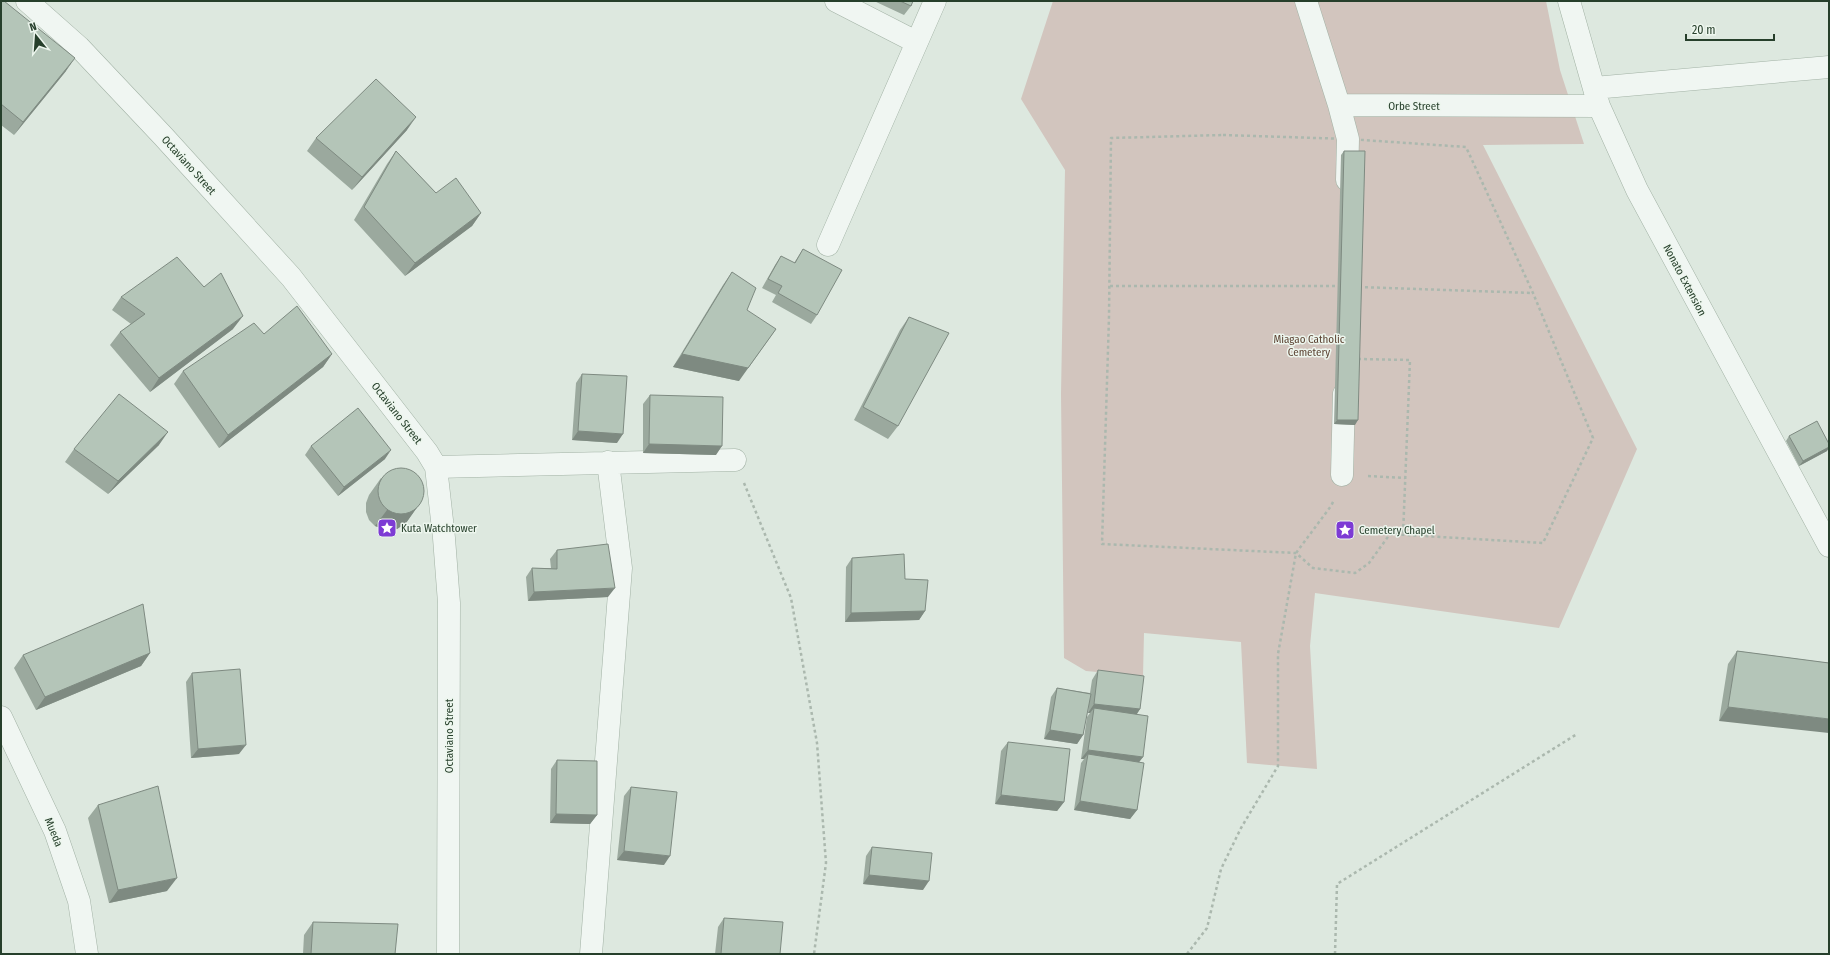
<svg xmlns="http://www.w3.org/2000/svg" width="1830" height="955" viewBox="0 0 1830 955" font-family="'Fira Sans Condensed',sans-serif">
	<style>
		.green { fill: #d2c5be }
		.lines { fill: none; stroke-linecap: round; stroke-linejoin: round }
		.minor-casing { stroke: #a2b2a5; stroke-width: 23 }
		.path { stroke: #abb8ae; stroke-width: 2.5; stroke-dasharray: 3 3; stroke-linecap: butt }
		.minor { stroke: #f0f6f2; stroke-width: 22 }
		.wall { fill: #9ba99e }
		.shaded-wall { fill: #7e8a81 }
		.building { fill: #b4c5b8; stroke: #7e8a81 }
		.labels { text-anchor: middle; stroke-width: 3; stroke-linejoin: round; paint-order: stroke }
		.street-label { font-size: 11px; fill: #263f2b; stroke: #edf6ee }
		.park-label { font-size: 11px; fill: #5c4333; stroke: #edf6ee }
		.poi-label { font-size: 11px; fill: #263f2b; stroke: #edf6ee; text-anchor: start }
	</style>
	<rect width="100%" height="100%" fill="#dde8df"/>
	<!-- green -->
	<path class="green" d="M1053,1H1546L1560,70L1584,144L1483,145L1637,449L1559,628L1315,593L1310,646L1317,769L1247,763L1241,642L1144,633L1143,676L1086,671L1064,658L1061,394L1065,170L1021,99Z"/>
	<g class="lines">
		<!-- minor casing -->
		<g class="minor-casing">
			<path id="minor" d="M27,1L79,47L163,136L291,277L427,452L436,467L444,538L449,603L448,954
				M836,1L916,42
				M1306,1L1339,105L1348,139L1347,180
				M1569,1L1599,106L1637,190L1829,546
				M1594,88L1829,67
				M1339,105L1599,106
				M828,245L935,1
				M436,467L735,460
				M1342,475L1344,394
				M1,717L55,831L79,901L87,954
				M591,954L621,568L608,462"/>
		</g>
		<!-- path -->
		<path class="path" d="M1223,135L1348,139L1466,147L1533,293L1593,438L1543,543L1390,534L1369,563L1355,573L1313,568L1296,553L1102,544L1109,317L1111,138Z
			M1110,286H1340
			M1359,287L1533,293
			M1358,359L1410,360L1403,535
			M1368,476L1405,478
			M744,483L791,598L817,743L826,863L814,954
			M1187,954L1207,928L1221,869L1241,828L1278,766V654L1296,553L1331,506L1334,500
			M1335,954L1337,884L1577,734"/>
		<!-- minor -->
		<use href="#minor" class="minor"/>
	</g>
	<!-- wall -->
	<path class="wall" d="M874,1H913L911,6L904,15Z
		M1,2L66,71L14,135L1,125Z
		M407,130L352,190L307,151L316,138Z
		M396,151L436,193L481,213L472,226L405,276L354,220L387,164Z
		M1344,151L1355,425L1334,424L1341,155Z
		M803,249L817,315L811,324L772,302L776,295L762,288L775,265L781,256L794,263Z
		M732,272L747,310L739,381L673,367L723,285Z
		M121,297L233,329L150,392L110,345L120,332L131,324L112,310Z
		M909,317L898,426L888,439L854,420L900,330Z
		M264,334L332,354L323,367L219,448L174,384L183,371Z
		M582,374L617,443L572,440L576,383Z
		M650,395L716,455L643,453V404Z
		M1789,436L1827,451L1799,466L1786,441Z
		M159,445L108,494L65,462L74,449Z
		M311,446L385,459L338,496L305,455Z
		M381,478L418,506L406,523L397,529L386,530L375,526L369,520L366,512V503L369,495Z
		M557,550L608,597L528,601L526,577L532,568H551L550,559Z
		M852,558L905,579L925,611L919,620L845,622L846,567Z
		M1737,651L1829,663L1719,721L1728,664Z
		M150,653L141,666L36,710L14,668L23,655Z
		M1098,670L1140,709L1137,714L1143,757L1139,762L1137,810L1130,819L1074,810L1081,763L1084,759H1081L1087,717L1090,713H1088L1089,701L1083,735L1077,744L1044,739L1051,697L1057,688L1090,693L1092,680Z
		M192,673L239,754L191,758L186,682Z
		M1008,742L1064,802L1057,811L995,804L1001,751Z
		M557,760L597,815L590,824L550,823L551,769Z
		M631,787L664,865L617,860L624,796Z
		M98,805L167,891L109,903L88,818Z
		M872,847L923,890L863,884L866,856Z
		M724,918L780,954H715L718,927Z
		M313,922L395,954H303L304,935Z"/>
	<!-- shaded-wall -->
	<path class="shaded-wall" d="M75,58L66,71L14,135L23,122Z
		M416,117L407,130L352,190L362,177Z
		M481,213L472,226L405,276L415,263Z
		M243,316L233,329L150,392L159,378Z
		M776,329L739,381L673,367L682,354Z
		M332,354L323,367L219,448L228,435Z
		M1337,420H1358L1355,425L1334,424Z
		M578,431L623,434L617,443L572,440Z
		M168,432L159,445L108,494L118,481Z
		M649,444L722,446L716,455L643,453Z
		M1829,447V448L1827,451L1799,466L1803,461Z
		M391,450L385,459L338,496L344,487Z
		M418,506L406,523L397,529L386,530L375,526L387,510Z
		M615,588L608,597L528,601L534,592Z
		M925,611L919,620L845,622L851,613Z
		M150,653L141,666L36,710L45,697Z
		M1094,704L1140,709L1134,718L1094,708L1090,713H1088Z
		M1728,707L1829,719V733L1719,721Z
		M1050,730L1083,735L1077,744L1044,739Z
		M246,745L239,754L191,758L198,749Z
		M1088,750L1143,757L1136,766L1088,754L1084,759H1081Z
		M1001,795L1064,802L1057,811L995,804Z
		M1080,801L1137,810L1130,819L1074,810Z
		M556,814L597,815L590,824L550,823Z
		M624,851L670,856L664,865L617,860Z
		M869,875L929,881L923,890L863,884Z
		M177,878L167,891L109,903L118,890Z"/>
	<!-- building -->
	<path class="building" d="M2,1H4L75,58L23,122L1,104V2Z
		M900,1H913L911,6Z
		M376,79L416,117L362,177L316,138Z
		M396,151L436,193L456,178L481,213L415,263L364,207Z
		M1344,151H1365L1358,420H1337Z
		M803,249L842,270L817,315L778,293L782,286L768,279L781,256L795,263Z
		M177,257L204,287L221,273L243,316L159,378L120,332L145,314L121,297Z
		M732,272L756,288L747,310L776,329L748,368L682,354Z
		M297,306L332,354L228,435L183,371L254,323L264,334Z
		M909,317L949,333L898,426L863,407Z
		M582,374L627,376L623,434L578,431Z
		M119,394L168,432L118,481L74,449Z
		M650,395L723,397L722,446L649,444Z
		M358,408L391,450L344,487L311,446Z
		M1817,421L1829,444V447L1803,461L1789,436Z
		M378 491a23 23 0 1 1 46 0a23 23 0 1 1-46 0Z
		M608,544L615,588L534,592L532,568L557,569V550Z
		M904,554L905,579L928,580L925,611L851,613L852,558Z
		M143,604L150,653L45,697L23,655Z
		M1737,651L1829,663V719L1728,707Z
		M240,669L246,745L198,749L192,673Z
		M1098,670L1144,676L1140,709L1094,704Z
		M1057,688L1091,694L1083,735L1050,730Z
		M1094,708L1148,716L1143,757L1088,750Z
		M1008,742L1070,749L1064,802L1001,795Z
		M1088,754L1144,763L1137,810L1080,801Z
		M557,760L597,761V815L556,814Z
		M158,786L177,878L118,890L98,805Z
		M631,787L677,792L670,856L624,851Z
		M872,847L932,853L929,881L869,875Z
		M724,918L783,922L780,954H721Z
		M313,922L398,924L395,954H311Z"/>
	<!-- icons -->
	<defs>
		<g id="sight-square" transform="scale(1)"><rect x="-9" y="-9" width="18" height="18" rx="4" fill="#7d3bd4" stroke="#edf6ee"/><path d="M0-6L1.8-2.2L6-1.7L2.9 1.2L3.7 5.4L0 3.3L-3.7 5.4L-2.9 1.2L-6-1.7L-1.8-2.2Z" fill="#fff"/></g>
	</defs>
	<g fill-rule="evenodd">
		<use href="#sight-square" x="387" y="528"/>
		<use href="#sight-square" x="1345" y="530"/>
	</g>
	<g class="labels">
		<!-- street labels -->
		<g class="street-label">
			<text x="1414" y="110">Orbe Street</text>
			<text transform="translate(189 165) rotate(48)" y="4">Octaviano Street</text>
			<text transform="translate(1685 280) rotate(62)" y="4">Nonato Extension</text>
			<text transform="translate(397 413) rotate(52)" y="4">Octaviano Street</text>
			<text transform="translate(449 736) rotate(-90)" y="4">Octaviano Street</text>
			<text transform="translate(54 832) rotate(68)" y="4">Mueda</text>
		</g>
		<!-- park labels -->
		<g class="park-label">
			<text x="1309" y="343">Miagao Catholic<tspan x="1309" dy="13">Cemetery</tspan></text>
		</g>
		<!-- poi labels -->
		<g class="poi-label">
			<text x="401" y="532">Kuta Watchtower</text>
			<text x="1359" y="534">Cemetery Chapel</text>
		</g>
	</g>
	<!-- border -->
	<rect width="1830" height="955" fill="none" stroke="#263f2b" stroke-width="4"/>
	<!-- north arrow -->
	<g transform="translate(36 36) rotate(343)" stroke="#edf6ee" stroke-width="3" paint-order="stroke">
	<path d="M0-3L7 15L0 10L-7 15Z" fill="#263f2b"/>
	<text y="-6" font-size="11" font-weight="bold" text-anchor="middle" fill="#263f2b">N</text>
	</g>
	<!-- scale -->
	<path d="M1686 34v6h88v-6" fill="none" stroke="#263f2b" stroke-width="2"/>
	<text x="1692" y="34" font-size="12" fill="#263f2b" stroke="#edf6ee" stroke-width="3" paint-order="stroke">20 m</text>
</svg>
